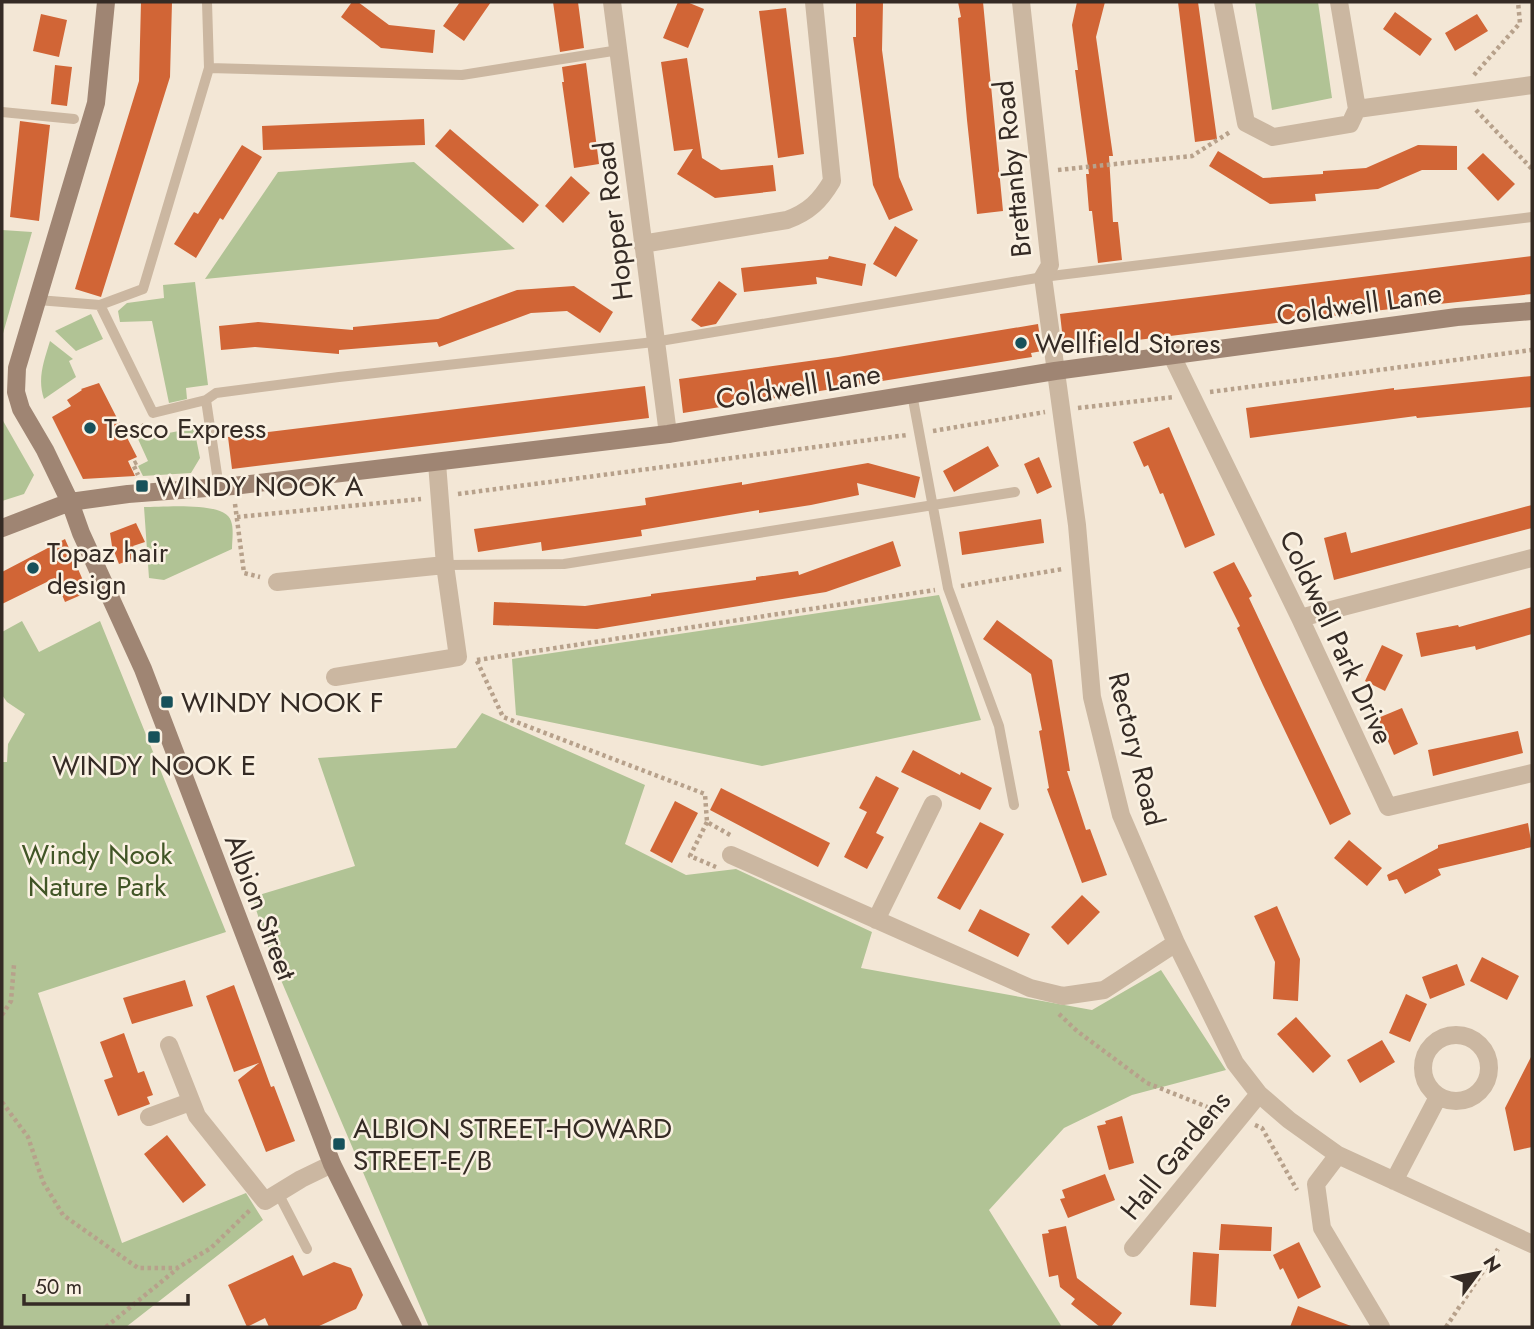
<svg xmlns="http://www.w3.org/2000/svg" width="1534" height="1329" viewBox="0 0 1534 1329" font-family="Jost,sans-serif">
	<style>
		.green { fill: #b1c395 }
		.building { fill: #d16536 }
		.lines { fill: none; stroke-linecap: round; stroke-linejoin: round }
		.path { stroke: #b7a18b; stroke-width: 4.5; stroke-dasharray: 3.5 3.5; stroke-linecap: butt }
		.lane { stroke: #cbb7a1; stroke-width: 10 }
		.street { stroke: #cbb7a1; stroke-width: 18 }
		.secondary { stroke: #9f8573; stroke-width: 18 }
		.poi-dot { fill: #17515a; stroke: #faf1e2; stroke-width: 2.5 }
		.labels { text-anchor: middle; stroke-width: 5; stroke-linejoin: round; paint-order: stroke }
		.street-label { font-size: 28px; fill: #352b25; stroke: #faf1e2 }
		.poi-label { font-size: 28px; fill: #352b25; stroke: #faf1e2; text-anchor: start }
		.park-label { font-size: 28px; fill: #415526; stroke: #faf1e2 }
	</style>
	<rect width="100%" height="100%" fill="#f3e7d6"/>
	<!-- green -->
	<path class="green" d="M1255,2H1318L1332,98L1272,110Z
		M414,162L515,249L205,279L278,172Z
		M2,230L32,232L2,337Z
		M195,282L208,385L186,388L187,399L169,403L152,321L120,322L118,311L127,303L164,298L163,285Z
		M91,314L103,339L76,351L55,331Z
		M50,341L73,359L69,361L76,377L44,399C37,379 44,361 50,341Z
		M2,419L34,475L24,494L2,501Z
		M194,428L200,458L191,473L143,476L138,466L148,461L138,439Z
		M144,507C163,507 226,501 231,521C234,529 232,541 232,549L164,580L149,578Z
		M939,595L981,720L762,766L516,715L512,659Z
		M22,621L39,652L100,621L226,932L38,993L122,1243L246,1193L263,1220L126,1327H2V762H7L8,744L25,714L7,702L2,695V632Z
		M482,713L645,785L625,844L686,875L736,869L872,932L861,968L1092,1010L1161,970L1226,1070L1132,1095L1064,1128L989,1210L1062,1327H429L272,959L252,897L355,866L318,758L456,748Z"/>
	<!-- building -->
	<path class="building" d="M141,2H172L170,77L101,297L75,289L139,81Z
		M352,2H358L389,25L435,30L433,53L381,48L341,17Z
		M460,2H491L464,41L443,26Z
		M553,2H578L584,48L560,52Z
		M678,2H687L704,9L688,48L663,38Z
		M856,2H883L882,50L899,177L913,210L889,220L873,185L853,37H856Z
		M958,2H983L1003,211L977,214L967,120L958,18L961,17Z
		M1077,2H1105L1096,37L1113,156H1109L1113,222H1118L1122,260L1098,263L1092,211H1089L1086,174H1089L1075,70H1078L1072,25Z
		M1178,2H1198L1217,139L1195,142Z
		M786,8L804,154L778,158L759,11Z
		M1395,12L1432,39L1420,56L1383,29Z
		M41,14L67,20L59,57L33,51Z
		M1477,14L1488,31L1455,51L1445,33Z
		M687,58L702,158L721,170L773,165L776,191L715,198L677,174L693,149L674,151L661,62Z
		M586,63L599,164L574,168L562,82H564L562,67Z
		M55,65L72,67L67,106L51,104Z
		M424,119L425,145L263,150L262,126Z
		M20,121L50,125L39,221L10,217Z
		M450,129L539,205L523,223L435,146Z
		M242,145L262,157L223,220L220,218L196,258L174,244L194,212L198,214Z
		M1418,145L1457,146V170H1422L1378,189L1315,194L1316,201L1270,204L1209,166L1218,151L1263,178L1323,174V171L1366,168Z
		M1483,153L1515,184L1498,201L1467,168Z
		M571,176L590,193L563,223L545,206Z
		M895,226L918,240L896,277L873,264Z
		M829,256L866,264L862,286L816,277L817,284L744,292L741,268L828,259Z
		M1532,256V294L1373,311L1064,349L1060,314Z
		M719,281L737,294L716,324L701,327L691,320Z
		M574,286L613,312L600,333L567,311L531,313L439,347L437,342L339,350V354L255,347L221,350L219,326L258,322L353,330V327L438,319L517,290Z
		M1038,324L1042,351L1031,353L1032,357L683,413L679,379L838,357Z
		M1532,376V407L1417,418L1416,416L1250,438L1246,408L1394,388V390Z
		M99,383L137,457L128,461L135,476L83,479L52,417L71,406L67,400L82,390L81,389Z
		M645,386L649,418L232,469L228,437Z
		M1169,427L1215,535L1185,548L1163,493L1160,494L1148,465L1144,467L1133,442Z
		M988,446L999,466L954,492L943,471Z
		M1039,457L1052,487L1037,494L1024,464Z
		M868,463L920,477L915,498L857,483L859,495L811,505L759,513V510L641,530L642,536L542,551L541,542L478,552L474,529L646,505L645,498L742,482V485L776,479Z
		M1532,505V528L1334,580L1324,538L1346,532L1351,553Z
		M1041,519L1044,543L962,555L959,532Z
		M136,523L145,542L133,546L138,557L119,564L112,546L110,533Z
		M65,539L88,592L65,602L55,578L2,604V572Z
		M893,541L901,566L826,592L597,629L493,625L494,602L585,606L651,596V594L756,580V577L798,571L799,575Z
		M1234,562L1252,596L1249,598L1351,814L1330,825L1263,685L1237,628L1240,626L1213,572Z
		M1532,607V634L1476,650L1475,646L1421,657L1416,633L1458,625L1459,627Z
		M997,620L1052,660L1070,771H1067L1086,830L1090,829L1107,875L1082,883L1047,789L1049,788L1039,731L1042,730L1031,674L983,639Z
		M1382,645L1403,655L1385,691L1365,681Z
		M1402,708L1418,744L1394,755L1378,718Z
		M1518,731L1523,753L1433,776L1428,750Z
		M913,750L960,775L961,772L992,788L980,810L901,772Z
		M876,776L899,788L876,833L884,837L867,869L844,857L867,812L859,808Z
		M721,788L830,843L818,867L710,810Z
		M675,801L698,813L672,863L650,851Z
		M980,822L1004,834L960,910L937,898Z
		M1528,823L1532,847L1438,869L1441,875L1405,894L1397,879L1389,881L1387,875L1438,848V845Z
		M1349,840L1382,868L1367,886L1334,858Z
		M1082,895L1100,912L1068,945L1051,927Z
		M1277,906L1300,959L1298,1001L1273,999L1275,962L1254,916Z
		M980,909L1030,934L1018,957L968,931Z
		M1482,957L1519,976L1507,1000L1470,981Z
		M1457,964L1465,985L1430,999L1422,977Z
		M185,980L193,1006L132,1024L123,998Z
		M234,985L271,1087L274,1086L295,1141L266,1152L238,1080L259,1063L234,1072L206,996Z
		M1406,994L1427,1004L1410,1042L1389,1033Z
		M1296,1017L1331,1056L1313,1073L1277,1034Z
		M124,1033L138,1073L144,1071L153,1095L147,1097L150,1104L118,1116L104,1080L113,1077L100,1042Z
		M1382,1040L1395,1062L1360,1083L1347,1060Z
		M1532,1055V1147L1514,1151L1505,1108Z
		M1122,1116L1134,1163L1109,1170L1097,1126L1106,1124L1105,1121Z
		M167,1135L206,1185L183,1203L144,1154Z
		M1105,1174L1115,1200L1068,1218L1060,1199L1065,1198L1062,1190Z
		M1221,1224L1272,1227L1271,1251L1219,1250Z
		M1066,1226L1077,1278L1122,1313L1111,1327H1100L1071,1304L1075,1299L1060,1287L1058,1275L1049,1277L1042,1234L1049,1233L1048,1230Z
		M1299,1242L1321,1287L1298,1299L1283,1268L1280,1270L1273,1255Z
		M1193,1252L1219,1254L1216,1307L1190,1305Z
		M293,1255L303,1276L334,1262L351,1268L363,1295L356,1309L317,1327H269L265,1318L247,1327L228,1285Z
		M1298,1306L1351,1326L1350,1327H1290Z"/>
	<g class="lines">
		<!-- path -->
		<path class="path" d="M1474,75L1520,23L1518,2
			M1476,110L1532,169
			M1058,170L1192,156L1230,132
			M1210,392L1532,350
			M1078,408L1174,397
			M933,431L1045,412
			M132,437L146,423
			M137,462L133,464L138,475
			M458,494L907,435
			M235,504L244,573L260,577
			M237,517L421,499
			M961,586L1063,569
			M477,660L935,590
			M477,661L503,717L705,794L707,822L732,836
			M707,822L690,856L716,867
			M1059,1014L1077,1031L1147,1083L1220,1112
			M2,1015L11,1001L14,965
			M2,1102L28,1137L43,1182L63,1215L138,1268H177L211,1248L251,1209
			M1255,1125L1262,1128L1297,1190
			M106,1327L177,1269
			M1446,1327L1498,1249"/>
		<!-- lane -->
		<path class="lane" d="M209,68L462,75L619,50
			M2,112L74,119
			M38,300L100,305L143,289L209,68L207,2
			M100,305L153,413L206,400L216,393L339,377L654,342L1043,277L1532,217
			M912,394L948,588L999,726L1014,805
			M206,400L219,488
			M445,565L564,564L1015,492
			M278,1193L307,1249"/>
		<!-- street -->
		<path class="street" d="M612,2L668,434
			M1021,2L1050,265L1043,277L1077,525L1092,697L1121,815L1176,943L1235,1063L1259,1094L1289,1120L1338,1155L1532,1244
			M1223,2L1246,123L1273,137L1350,124L1357,109L1339,2
			M1357,109L1532,85
			M642,244L787,220C809,212 820,201 832,181L814,2
			M1172,356L1300,618L1388,807L1532,773
			M277,582L445,565
			M1300,618L1532,558
			M335,677L458,657L445,565L437,463
			M731,855L1030,988L1063,996L1104,990L1176,943
			M876,920L933,804
			M1423 1068a33 33 0 1 1 66 0a33 33 0 1 1-66 0Z
			M169,1045L197,1116L265,1201L301,1179L332,1164
			M149,1117L190,1102
			M1338,1155L1316,1184L1322,1228L1381,1327
			M1394,1181L1438,1097
			M1133,1248L1259,1094"/>
		<!-- secondary -->
		<path class="secondary" d="M106,2L96,103L17,368L16,392L21,409L45,450L70,502L81,533L143,669L332,1164L413,1327
			M2,528L70,502L128,494L233,486L668,434L1055,371L1457,317L1532,311"/>
	</g>
	<!-- markers -->
	<g class="poi-dot">
		<circle cx="1021" cy="343" r="7"/>
		<circle cx="90" cy="428" r="7"/>
		<rect x="135" y="479" width="14" height="14" rx="3.5"/>
		<circle cx="33" cy="568" r="7"/>
		<rect x="160" y="695" width="14" height="14" rx="3.5"/>
		<rect x="147" y="730" width="14" height="14" rx="3.5"/>
		<rect x="332" y="1137" width="14" height="14" rx="3.5"/>
	</g>
	<g class="labels">
		<!-- street labels -->
		<g class="street-label">
			<text transform="translate(1012 169) rotate(-96)" y="10">Brettanby Road</text>
			<text transform="translate(613 221) rotate(-97)" y="10">Hopper Road</text>
			<text transform="translate(1359 304) rotate(-8)" y="10">Coldwell Lane</text>
			<text transform="translate(798 386) rotate(-9)" y="10">Coldwell Lane</text>
			<text transform="translate(1337 637) rotate(65)" y="10">Coldwell Park Drive</text>
			<text transform="translate(1137 749) rotate(76)" y="10">Rectory Road</text>
			<text transform="translate(261 907) rotate(69)" y="10">Albion Street</text>
			<text transform="translate(1175 1155) rotate(-51)" y="10">Hall Gardens</text>
		</g>
		<!-- poi labels -->
		<g class="poi-label">
			<text x="1035" y="353">Wellfield Stores</text>
			<text x="104" y="438">Tesco Express</text>
			<text x="156" y="496">WINDY NOOK A</text>
			<text x="47" y="562">Topaz hair<tspan x="47" dy="32">design</tspan></text>
			<text x="181" y="712">WINDY NOOK F</text>
			<text x="154" y="775" text-anchor="middle">WINDY NOOK E</text>
			<text x="353" y="1138">ALBION STREET-HOWARD<tspan x="353" dy="32">STREET-E/B</tspan></text>
		</g>
		<!-- park labels -->
		<g class="park-label">
			<text x="97" y="864">Windy Nook<tspan x="97" dy="32">Nature Park</tspan></text>
		</g>
	</g>
	<!-- border -->
	<rect width="1534" height="1329" fill="none" stroke="#352b25" stroke-width="7"/>
	<!-- north arrow -->
	<g transform="translate(1478 1273) rotate(58)" stroke="#faf1e2" stroke-width="5" paint-order="stroke">
	<path d="M0-5L12 26L0 18L-12 26Z" fill="#352b25"/>
	<text y="-10" font-size="19" font-weight="bold" text-anchor="middle" fill="#352b25">N</text>
	</g>
	<!-- scale -->
	<path d="M24 1294v10h164v-10" fill="none" stroke="#352b25" stroke-width="3.5"/>
	<text x="35" y="1294" font-size="21" fill="#352b25" stroke="#faf1e2" stroke-width="5" paint-order="stroke">50 m</text>
</svg>
